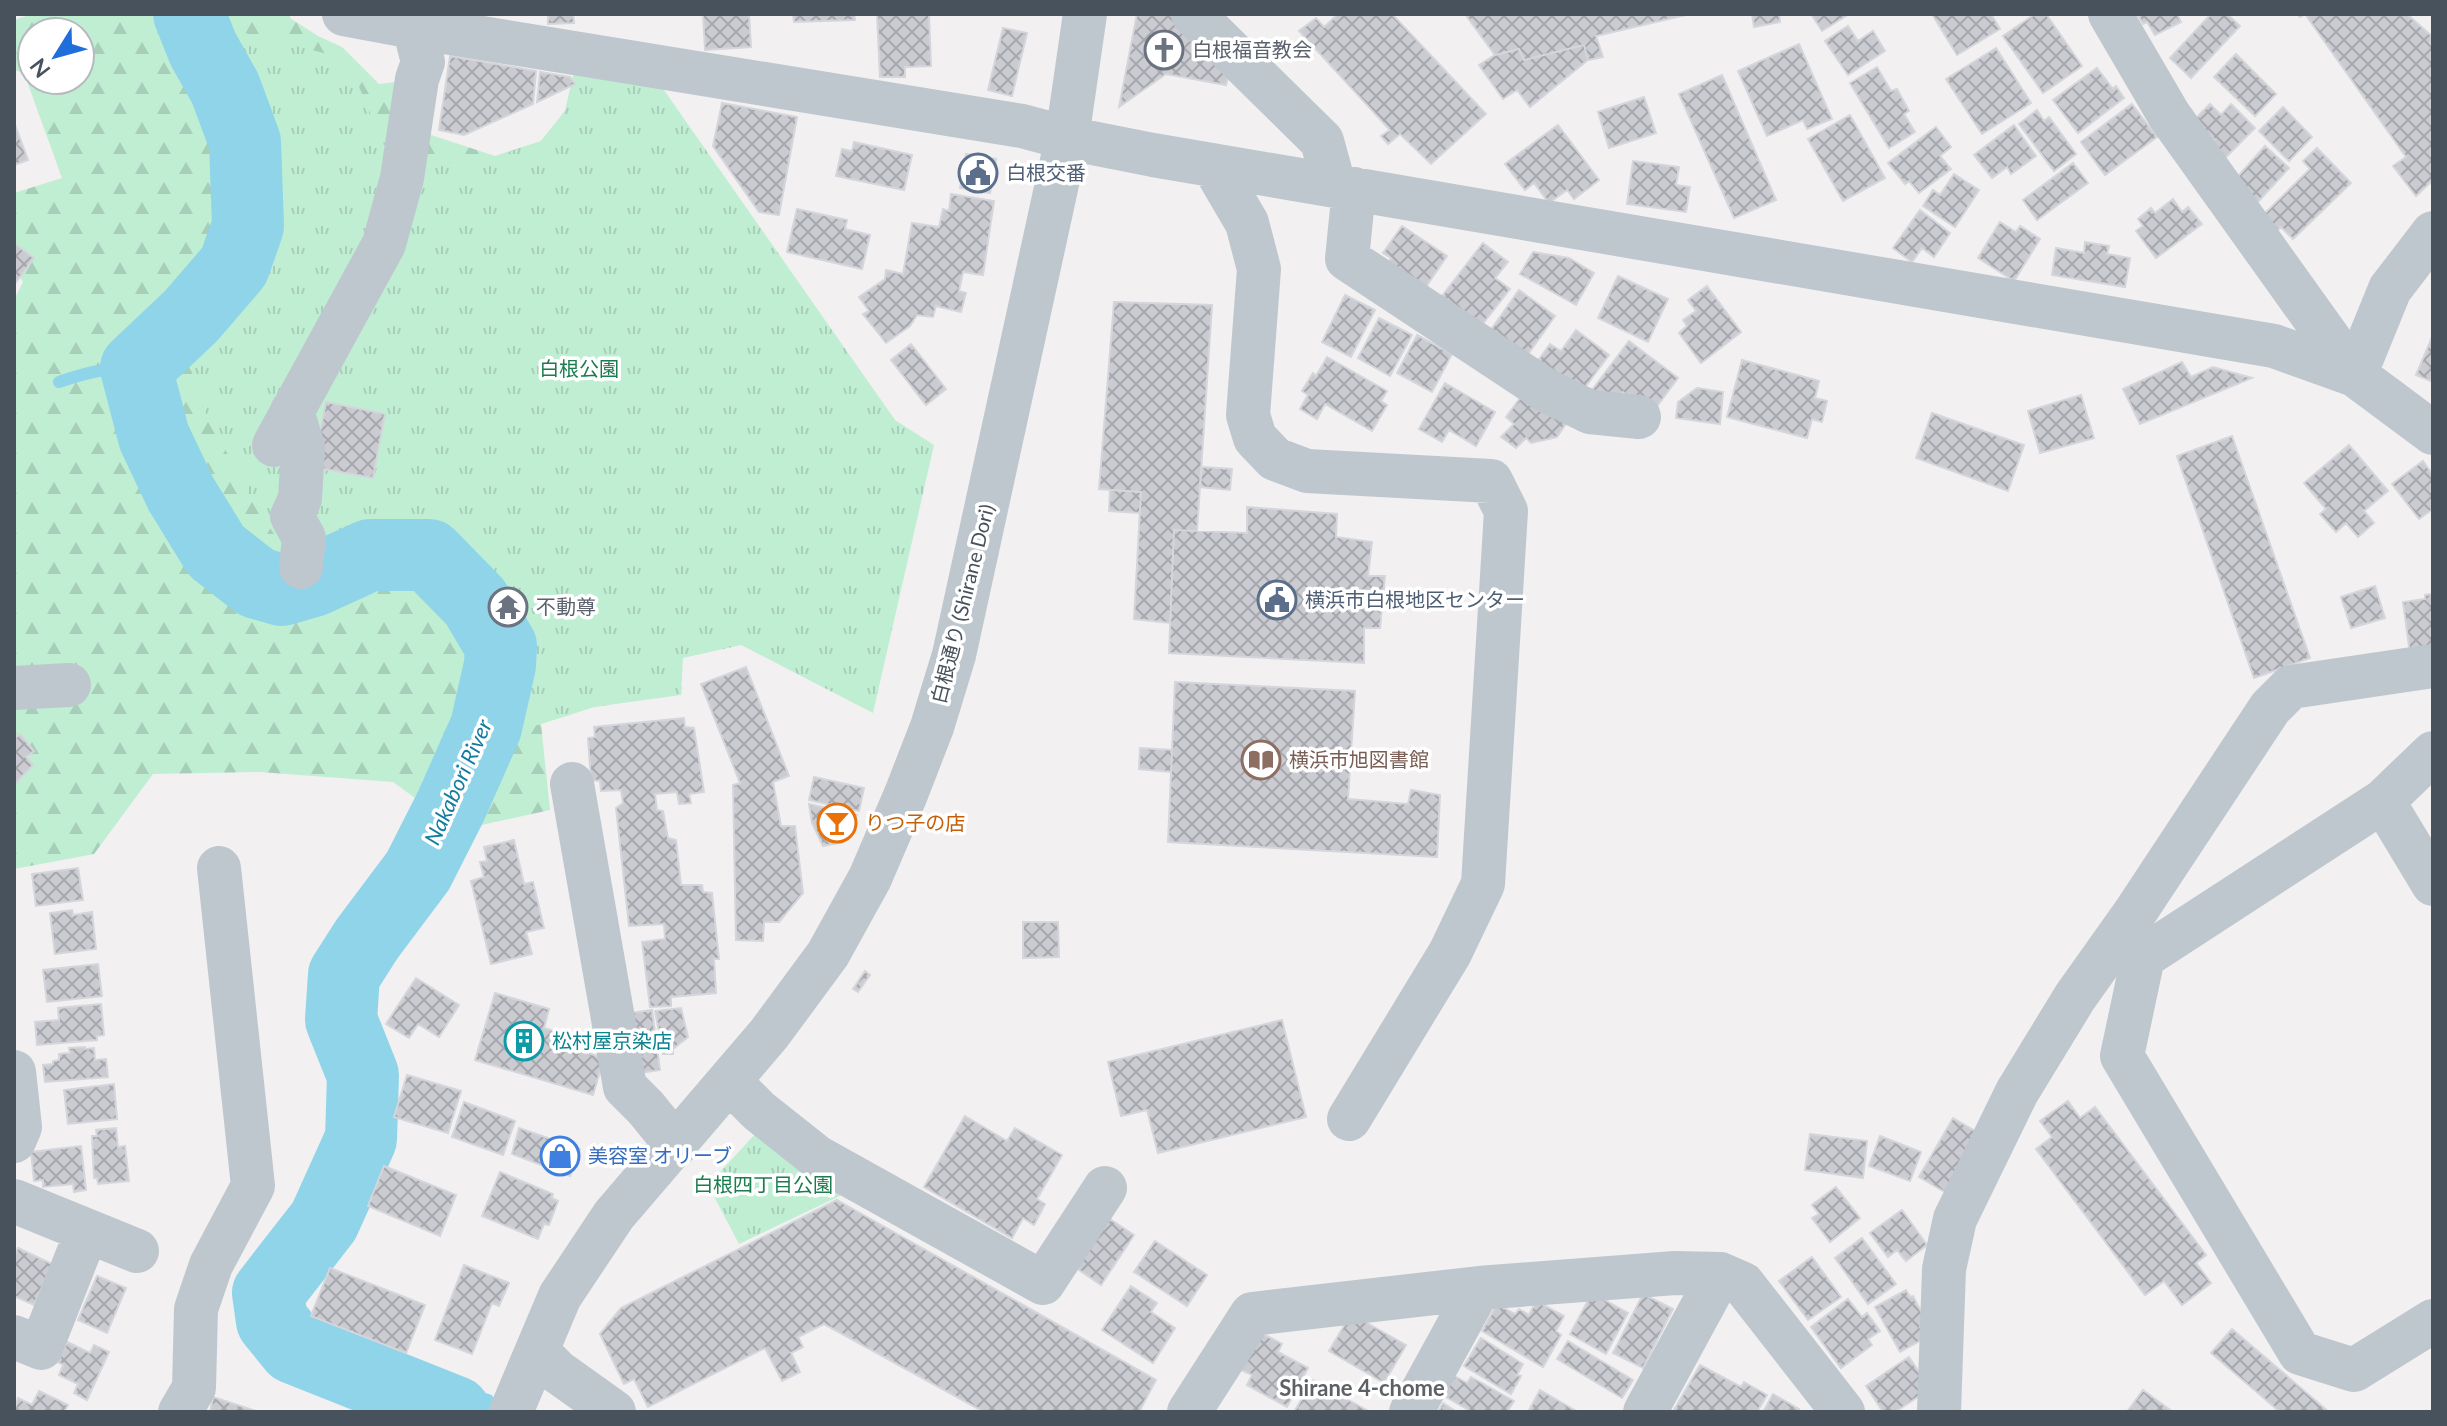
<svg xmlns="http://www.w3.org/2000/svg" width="2447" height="1426" viewBox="0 0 2447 1426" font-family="Lato,'Noto Sans JP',sans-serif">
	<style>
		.forest { fill: url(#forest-firs); fill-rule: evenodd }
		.park { fill: url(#park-tufts) }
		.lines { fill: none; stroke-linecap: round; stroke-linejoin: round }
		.stream { stroke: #8fd4e9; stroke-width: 12 }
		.river { stroke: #8fd4e9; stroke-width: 72 }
		.building { fill: url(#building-cross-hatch); stroke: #d4d6db; stroke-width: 2 }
		.minor { stroke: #bec7ce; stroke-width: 44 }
		.labels { text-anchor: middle; stroke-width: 7; stroke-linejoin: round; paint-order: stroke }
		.worship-label { font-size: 20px; fill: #5b616d; stroke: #fff; text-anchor: start }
		.service-label { font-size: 20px; fill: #4e5e75; stroke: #fff; text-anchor: start }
		.park-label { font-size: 20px; fill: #1b7c4e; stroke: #fff }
		.street-label { font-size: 20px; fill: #48525d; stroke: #fff }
		.education-label { font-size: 20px; fill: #785e54; stroke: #fff; text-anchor: start }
		.food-label { font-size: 20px; fill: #c56008; stroke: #fff; text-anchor: start }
		.culture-label { font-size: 20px; fill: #0d838f; stroke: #fff; text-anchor: start }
		.shop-label { font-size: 20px; fill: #366cbe; stroke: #fff; text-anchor: start }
		.water-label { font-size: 22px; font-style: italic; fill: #127d9f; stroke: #fff }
		.neighbourhood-label { font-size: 22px; font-weight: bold; fill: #5d6065; stroke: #fff }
	</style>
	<defs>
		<pattern id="forest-firs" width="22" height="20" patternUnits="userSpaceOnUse" patternTransform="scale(2)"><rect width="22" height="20" fill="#c0eed3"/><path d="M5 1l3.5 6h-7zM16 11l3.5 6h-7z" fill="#a6ceb8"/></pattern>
		<pattern id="park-tufts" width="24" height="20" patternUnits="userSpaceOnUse" patternTransform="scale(2)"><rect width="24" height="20" fill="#c0eed3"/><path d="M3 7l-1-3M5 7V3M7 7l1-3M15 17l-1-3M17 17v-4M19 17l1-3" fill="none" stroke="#a6ceb8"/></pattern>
		<pattern id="building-cross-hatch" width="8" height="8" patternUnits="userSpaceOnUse" patternTransform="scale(2)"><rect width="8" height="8" fill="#caccd2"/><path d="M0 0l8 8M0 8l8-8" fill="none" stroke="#a6a8ae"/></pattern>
	</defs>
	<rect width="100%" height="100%" fill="#f2f0f0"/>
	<!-- forest -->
	<path class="forest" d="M32,14H290V18L318,36L342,47L379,84L422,79V132L495,156L541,141L565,111L570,90L609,705L594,707L541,724L550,810L459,830L393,782L260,772L153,774L94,854L14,869V300L23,282L14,268V193L62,178L24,73L14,70V20ZM32,32H80V80H32Z"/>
	<!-- park -->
	<path class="park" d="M222,27L347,59L384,145L465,167L541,141L565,111L573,76L578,69L659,83L895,420L934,445L873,713L741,645L683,658L681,695L594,707L509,734L512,657L503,632L452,560L412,542L367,543L331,562L274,534L255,506L189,381L275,188L271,122Z
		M758,1131L848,1192L739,1244L708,1185Z"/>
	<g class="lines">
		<!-- stream -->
		<path class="stream" d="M59,382C88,372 106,368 136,368
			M456,1412L474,1396L488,1400"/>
		<!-- river -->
		<path class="river" d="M189,14L203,49L225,88L245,142L248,226L234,266L191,316L136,368L154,437L181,494L216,551L257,583L282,590L313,581L370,555H429L475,602L501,646L500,665L486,727L451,806L418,871L367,939L344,975L341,1020L363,1075L361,1139L324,1221L268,1293L272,1321L294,1348L455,1412"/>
	</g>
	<!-- building -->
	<path class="building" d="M548,14H573L574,23L548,24Z
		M703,14H749L751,47L705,50Z
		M793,14H854L855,20L794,22Z
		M877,14H929L931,66L905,67V77H880Z
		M1137,14H1172L1229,73L1226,85L1166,74L1119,107Z
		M1338,14H1392L1486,114L1431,164L1400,134L1388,144L1381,136L1390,130L1299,31L1316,18L1324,27Z
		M1465,14H1690L1596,36L1603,57L1588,60L1584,45L1524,60L1519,49L1495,55Z
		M1752,14H1779L1780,22L1754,27Z
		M1811,14H1849L1822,31Z
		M1932,14H1991L2000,29L1957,55Z
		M2035,14H2046L2082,66L2043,93L2003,36Z
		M2137,14H2177L2181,22L2155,35L2147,22L2143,24Z
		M2211,14H2227L2240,26L2191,78L2170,58Z
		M2297,14H2411L2409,16L2433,37V40L2430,43L2433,46V180L2416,196L2393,166L2406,157L2305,14L2300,17Z
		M1848,26L1858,41L1873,31L1885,51L1848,75L1825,41Z
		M1003,28L1027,33L1012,96L988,90Z
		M1799,44L1832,119L1807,129L1803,120L1767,136L1738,71Z
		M1584,45L1588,60L1530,107L1517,90L1503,99L1479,65L1495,55L1519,49L1524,60Z
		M1996,48L2031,103L1982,134L1946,79Z
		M2236,54L2276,94L2255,116L2214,77Z
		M450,56L536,71L533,104L464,135L439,130Z
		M1877,67L1891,91L1897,89L1909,111L1904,114L1915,132L1889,148L1850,83Z
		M2097,68L2113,89L2116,86L2124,98L2078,133L2053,100Z
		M540,72L570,77L575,84L537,102Z
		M1722,75L1776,200L1734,218L1679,94Z
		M1644,97L1656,133L1609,148L1598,112Z
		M722,103L797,117L779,215L759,212L713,146Z
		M2132,104L2157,137L2105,175L2081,142Z
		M2210,104L2221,115L2231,104L2255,128L2223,160L2209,146L2215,140L2194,120Z
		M2283,107L2312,137L2289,161L2259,131Z
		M2037,110L2044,121L2049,117L2076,154L2054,171L2019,124Z
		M1850,115L1885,178L1843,201L1808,139Z
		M14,122L28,160L14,165Z
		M1558,125L1599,180L1574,199L1567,190L1549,203L1534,183L1525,190L1505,164Z
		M2014,125L2036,156L2011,174L2007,167L1992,178L1974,155Z
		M1936,127L1951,147L1940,156L1951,169L1919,193L1909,181L1905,184L1888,163Z
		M854,142L912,155L904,190L836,176L842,149L852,151Z
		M2265,146L2289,168L2256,204L2232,183Z
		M2317,148L2351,183L2293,239L2281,227L2276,232L2261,217L2310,169L2303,161Z
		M966,154L996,159L990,193L960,188Z
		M1633,161L1679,167L1676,185L1690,187L1686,212L1627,204Z
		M2073,163L2088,183L2037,220L2023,200Z
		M1954,174L1979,190L1955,227L1923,206L1933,190L1940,195Z
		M951,194L994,201L983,275L963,272L959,291L966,293L961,312L936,306L933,317L917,315L910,326L886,343L863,314L869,311L859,297L885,279L886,270L903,274L912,223L939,227L943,209L949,211Z
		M2173,199L2182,212L2188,207L2202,224L2156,258L2136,231L2143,226L2138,219L2151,208L2155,213Z
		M797,209L847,220L845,229L870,235L862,269L787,252Z
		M1920,210L1950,233L1934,257L1922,248L1912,262L1893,248Z
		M2000,222L2016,232L2020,226L2040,239L2014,281L1978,258Z
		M1402,226L1447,256L1423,291L1386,266L1391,258L1383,253Z
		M2085,242L2109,246L2107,254L2130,258L2125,287L2052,275L2056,248L2084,253Z
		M14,243L34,258L14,285Z
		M1483,243L1508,262L1495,278L1510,289L1481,326L1442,296Z
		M1533,252L1569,258L1594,273L1576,305L1520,274Z
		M1618,276L1668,299L1648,342L1598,318Z
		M1707,286L1741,332L1701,363L1679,333L1687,326L1683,320L1696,311L1688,300Z
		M1519,290L1555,316L1524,360L1488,334Z
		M1345,295L1375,310L1351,357L1322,342Z
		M1114,302L1212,305L1197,531L1174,530L1170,623L1134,619L1141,492L1099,489Z
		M1379,318L1412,335L1390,376L1358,358Z
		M1576,330L1609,355L1577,398L1534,366L1550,344L1561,351Z
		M1417,335L1452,354L1432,392L1397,373Z
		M2433,335V382L2416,375Z
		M1629,341L1678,378L1652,413L1623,392L1612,406L1592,390Z
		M911,344L946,389L926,405L891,360Z
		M1327,357L1387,391L1381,401L1387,405L1372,431L1325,404L1317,419L1300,409L1308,395L1302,391L1313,373L1316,376Z
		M1742,360L1819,381L1815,398L1827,401L1822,422L1812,419L1807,438L1727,417Z
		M2182,362L2191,377L2213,367L2252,378L2140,424L2123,389Z
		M1445,383L1495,412L1476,446L1449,430L1442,442L1419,429Z
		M1697,388L1723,392L1720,424L1676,418L1678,402Z
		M1523,394L1567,422L1557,437L1531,443L1526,438L1516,448L1501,437L1514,424L1506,417Z
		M2081,395L2094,438L2040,453L2028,411Z
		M326,402L385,414L373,478L313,467Z
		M1932,413L2024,445L2008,491L1916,458Z
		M2232,436L2310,658L2254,678L2177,456Z
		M2349,445L2388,491L2364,511L2374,523L2358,537L2346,523L2336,532L2320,514L2326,509L2304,483Z
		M2423,461L2433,475V509L2419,519L2392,484Z
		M1202,467L1232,469L1230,490L1200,487Z
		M1110,490L1141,492L1140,513L1109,511Z
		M1247,507L1337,514L1336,537L1372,542L1368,576H1385L1380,628H1364V663L1169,653L1174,530L1247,533Z
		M2375,586L2385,618L2351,628L2341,597Z
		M2433,594V651L2410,654L2403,602L2425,599V595Z
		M746,667L789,776L773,782L781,826H795L803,893L779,922H764L763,941L736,940L733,785L740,783L701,684Z
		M1175,682L1355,691L1348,799L1408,804L1411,790L1440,795L1437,857L1168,842Z
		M684,718L685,727L694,728L704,792L689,794L691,803L679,804L677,792L655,794L657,810L663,811L668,838L676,840L681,885H702L703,892L712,893L719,959H714L716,993L671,997V1006L650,1007L642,942L665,939L664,924L629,926L616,808L623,803L621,790L601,791L600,781L591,780L588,738L595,737L594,727Z
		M20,734L34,751L26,757L33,765L14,785V739Z
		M1140,748L1172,750L1171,772L1139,769Z
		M814,777L864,788L859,811L809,800Z
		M809,804L857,815L843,842L823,846L812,823Z
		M514,840L524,884L533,882L544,928L526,932L532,954L491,964L471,881L484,877L480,862L487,861L484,847Z
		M78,868L83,900L36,906L32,874Z
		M72,910L73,915L92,912L96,949L55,954L50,913Z
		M1023,922H1058L1059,957L1023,958Z
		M98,964L102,996L47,1002L43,970Z
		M865,971L870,975L858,992L853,989Z
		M416,978L459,1005L439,1037L418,1024L409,1038L386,1024Z
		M495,993L549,1009L544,1028L560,1033L558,1038L576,1044L575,1049L604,1058L593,1095L475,1060Z
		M101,1004L104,1035L97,1036V1040L37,1045L35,1022L59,1020L58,1008Z
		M681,1008L688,1037L673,1049V1054H663L655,1011Z
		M652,1010L660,1070L633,1074L624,1014Z
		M1282,1020L1306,1117L1158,1153L1147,1110L1121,1116L1108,1062Z
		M85,1047V1049L94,1048L95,1060L106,1059L108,1077L45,1082L43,1065L53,1064V1061L59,1060V1054L70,1053L69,1048Z
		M407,1075L461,1091L448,1133L394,1117Z
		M114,1084L117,1119L68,1124L64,1090Z
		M2068,1101L2080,1118L2095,1107L2206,1255L2196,1263L2211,1283L2182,1305L2164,1281L2145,1295L2036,1149L2052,1137L2040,1121Z
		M464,1102L515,1121L503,1155L452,1137Z
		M965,1116L1007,1141L1015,1128L1062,1155L1037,1199L1045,1204L1034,1225L1023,1218L1012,1238L924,1187Z
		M1953,1118L1982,1135L1948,1194L1919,1177Z
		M116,1128L118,1147L125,1146L129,1181L98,1184L97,1178H94L92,1136H97L96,1130Z
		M519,1128L580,1149L570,1176L512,1154Z
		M1810,1134L1867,1141L1863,1178L1805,1170Z
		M1880,1136L1921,1152L1910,1181L1869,1166Z
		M81,1146L86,1190L74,1192L73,1184L43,1187V1180L34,1181L31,1152Z
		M384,1166L456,1195L440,1236L368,1206Z
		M500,1172L553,1194L552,1198L558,1201L549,1225L544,1224L538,1239L482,1216Z
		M1836,1187L1860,1218L1830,1242L1812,1218L1819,1214L1812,1205Z
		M837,1200L1156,1380L1139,1412H984L824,1324L798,1337L803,1347L791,1353L800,1372L782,1381L765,1348L648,1407L634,1379L624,1384L600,1334L621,1308Z
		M1902,1210L1927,1245L1906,1261L1897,1250L1888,1257L1870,1233Z
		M1110,1219L1134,1235L1101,1285L1076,1268Z
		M1862,1238L1896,1284L1868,1304L1835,1258Z
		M1155,1241L1207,1275L1187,1306L1134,1272Z
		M18,1248L52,1264L34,1305L14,1296V1257Z
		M1812,1257L1841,1297L1808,1320L1779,1281Z
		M464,1265L509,1283L499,1306L492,1303L472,1354L435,1340Z
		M330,1268L425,1305L406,1353L311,1316Z
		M97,1276L126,1288L107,1333L78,1320Z
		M1131,1286L1157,1303L1151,1312L1175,1328L1153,1363L1102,1330Z
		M1906,1290L1910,1297L1913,1296L1927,1323L1920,1327L1925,1338L1900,1352L1875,1307Z
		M1592,1293L1628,1313L1606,1354L1570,1334Z
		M1643,1294L1673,1309L1643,1368L1613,1353Z
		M1848,1299L1862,1317L1867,1313L1880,1331L1868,1339L1872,1345L1841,1368L1811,1327Z
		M1536,1301L1564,1316L1556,1331L1561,1335L1543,1367L1482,1331L1497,1304L1515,1314L1519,1309L1529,1315Z
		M1351,1314L1406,1345L1384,1383L1329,1351Z
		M1251,1327L1282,1344L1278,1352L1308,1368L1287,1407L1247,1385L1252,1375L1231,1365Z
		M2232,1329L2329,1412H2280L2211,1353Z
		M1481,1338L1523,1364L1517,1375L1521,1376L1511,1394L1464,1366Z
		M1568,1341L1633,1380L1622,1398L1557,1359Z
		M67,1342L90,1353L94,1345L109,1352L87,1400L74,1393L78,1384L59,1375L63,1365L58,1362Z
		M1909,1357L1930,1389L1895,1412H1883L1866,1386Z
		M1700,1365L1741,1387L1744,1382L1767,1395L1757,1412H1678L1674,1410Z
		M1451,1374L1467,1383L1471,1377L1514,1401L1507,1412H1472L1439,1393Z
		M1313,1380L1370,1412H1294Z
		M1540,1390L1578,1412H1528Z
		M2143,1390L2173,1412H2127Z
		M39,1391L68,1405L64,1412H14L18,1398L32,1405Z
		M1773,1394L1799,1409L1797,1412H1763Z
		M213,1397L259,1412H210Z
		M1443,1403L1457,1412H1438Z"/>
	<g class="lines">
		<!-- minor -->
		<path class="minor" d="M412,14L414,27L1022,126L1067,138L1153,155L2274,346L2355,375L2390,289L2433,233
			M1193,14L1322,141L1334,185
			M2110,14L2169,115L2355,375L2433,433
			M1213,165L1247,223L1259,269L1248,415L1255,438L1275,459L1307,471L1491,481L1506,511L1483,884L1450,953L1349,1119
			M1354,189L1347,259L1547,391L1590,412L1639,417
			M292,411L303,447L300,499L292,516L304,538L301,567
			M274,445L384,244L402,178L417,79L423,62L414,27L344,14
			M14,688L69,685
			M2433,753L2383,801L2143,957L2122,1056L2300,1353L2354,1370L2433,1321
			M572,784L625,1087L646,1108L676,1145
			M2383,801L2433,884
			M14,1072L20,1127L14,1141
			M729,1081L759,1111L817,1157L1043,1283L1105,1188
			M14,1201L137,1251
			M14,1337L41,1348L87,1231
			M537,1351L558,1372L614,1412
			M180,1412L194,1388L196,1309L211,1265L253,1186L219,868
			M511,1412L560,1296L614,1215L769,1034L828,954L870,878L906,794L932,727L954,655L1067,138L1085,14
			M1189,1412L1252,1314L1479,1288L1675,1273L1720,1274L1743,1284L1843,1412
			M1411,1412L1479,1288
			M1645,1412L1720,1274
			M1939,1412L1944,1269L1955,1219L2017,1092L2075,997L2134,914L2270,708L2291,687L2433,666"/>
	</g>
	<!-- icons -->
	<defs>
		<g id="church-ring" transform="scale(2)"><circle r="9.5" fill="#fff" stroke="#6b7280" stroke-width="1.5"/><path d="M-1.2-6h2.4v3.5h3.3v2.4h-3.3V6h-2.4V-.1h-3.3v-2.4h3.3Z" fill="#6b7280"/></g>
		<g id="civic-ring" transform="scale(2)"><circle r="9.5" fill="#fff" stroke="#5c6f8a" stroke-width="1.5"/><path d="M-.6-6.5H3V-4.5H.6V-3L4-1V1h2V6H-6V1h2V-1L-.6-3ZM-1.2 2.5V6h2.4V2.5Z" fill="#5c6f8a"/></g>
		<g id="temple-ring" transform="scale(2)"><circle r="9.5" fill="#fff" stroke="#6b7280" stroke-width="1.5"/><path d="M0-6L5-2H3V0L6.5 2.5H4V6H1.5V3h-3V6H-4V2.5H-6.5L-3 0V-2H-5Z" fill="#6b7280"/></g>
		<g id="library-ring" transform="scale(2)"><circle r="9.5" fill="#fff" stroke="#8d6e63" stroke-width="1.5"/><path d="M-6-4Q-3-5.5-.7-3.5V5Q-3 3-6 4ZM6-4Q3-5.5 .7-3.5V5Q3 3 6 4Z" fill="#8d6e63"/></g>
		<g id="bar-ring" transform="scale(2)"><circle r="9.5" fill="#fff" stroke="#e8710a" stroke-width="1.5"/><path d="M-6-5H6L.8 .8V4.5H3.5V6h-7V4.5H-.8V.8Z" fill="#e8710a"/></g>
		<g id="building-ring" transform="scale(2)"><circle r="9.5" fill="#fff" stroke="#0f9aa8" stroke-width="1.5"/><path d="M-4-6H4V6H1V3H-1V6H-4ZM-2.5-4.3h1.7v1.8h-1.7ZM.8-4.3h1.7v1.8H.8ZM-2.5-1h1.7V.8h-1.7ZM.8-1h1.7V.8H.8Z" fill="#0f9aa8"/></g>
		<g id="shop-ring" transform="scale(2)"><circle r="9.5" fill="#fff" stroke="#3f7fe0" stroke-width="1.5"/><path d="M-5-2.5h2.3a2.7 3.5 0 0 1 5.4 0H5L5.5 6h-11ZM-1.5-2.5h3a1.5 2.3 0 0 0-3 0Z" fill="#3f7fe0"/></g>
	</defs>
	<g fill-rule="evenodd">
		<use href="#church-ring" x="1164" y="50"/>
		<use href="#civic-ring" x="978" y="173"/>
		<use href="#civic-ring" x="1277" y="600"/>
		<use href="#temple-ring" x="508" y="607"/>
		<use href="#library-ring" x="1261" y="760"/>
		<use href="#bar-ring" x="837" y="823"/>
		<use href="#building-ring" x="524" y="1041"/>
		<use href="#shop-ring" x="560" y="1156"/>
	</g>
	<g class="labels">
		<!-- worship labels -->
		<g class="worship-label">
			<text x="1192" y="57">白根福音教会</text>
			<text x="536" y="614">不動尊</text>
		</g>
		<!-- service labels -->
		<g class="service-label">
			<text x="1006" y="180">白根交番</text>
			<text x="1305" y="607">横浜市白根地区センター</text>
		</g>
		<!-- park labels -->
		<g class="park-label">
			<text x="579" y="376">白根公園</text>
			<text x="763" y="1192">白根四丁目公園</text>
		</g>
		<!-- street labels -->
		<g class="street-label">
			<text transform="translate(963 604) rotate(-76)" y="7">白根通り (Shirane Dori)</text>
		</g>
		<!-- education labels -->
		<g class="education-label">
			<text x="1289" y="767">横浜市旭図書館</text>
		</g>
		<!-- food labels -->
		<g class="food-label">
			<text x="865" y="830">りつ子の店</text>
		</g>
		<!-- culture labels -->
		<g class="culture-label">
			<text x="552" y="1048">松村屋京染店</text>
		</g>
		<!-- shop labels -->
		<g class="shop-label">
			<text x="588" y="1163">美容室 オリーブ</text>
		</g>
		<!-- water labels -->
		<g class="water-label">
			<text transform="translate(458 782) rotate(-66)" y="8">Nakabori River</text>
		</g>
		<!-- neighbourhood labels -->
		<g class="neighbourhood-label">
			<text x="1362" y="1396">Shirane 4-chome</text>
		</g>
	</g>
	<!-- border -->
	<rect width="2447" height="1426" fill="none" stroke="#48525d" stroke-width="32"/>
	<!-- north arrow -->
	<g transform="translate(56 56) rotate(233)"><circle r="38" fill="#ffffff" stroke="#b6babe" stroke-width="2"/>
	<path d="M0-6L14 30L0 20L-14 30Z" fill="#206ddc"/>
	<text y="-12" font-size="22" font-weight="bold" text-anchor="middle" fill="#48525d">N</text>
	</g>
</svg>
